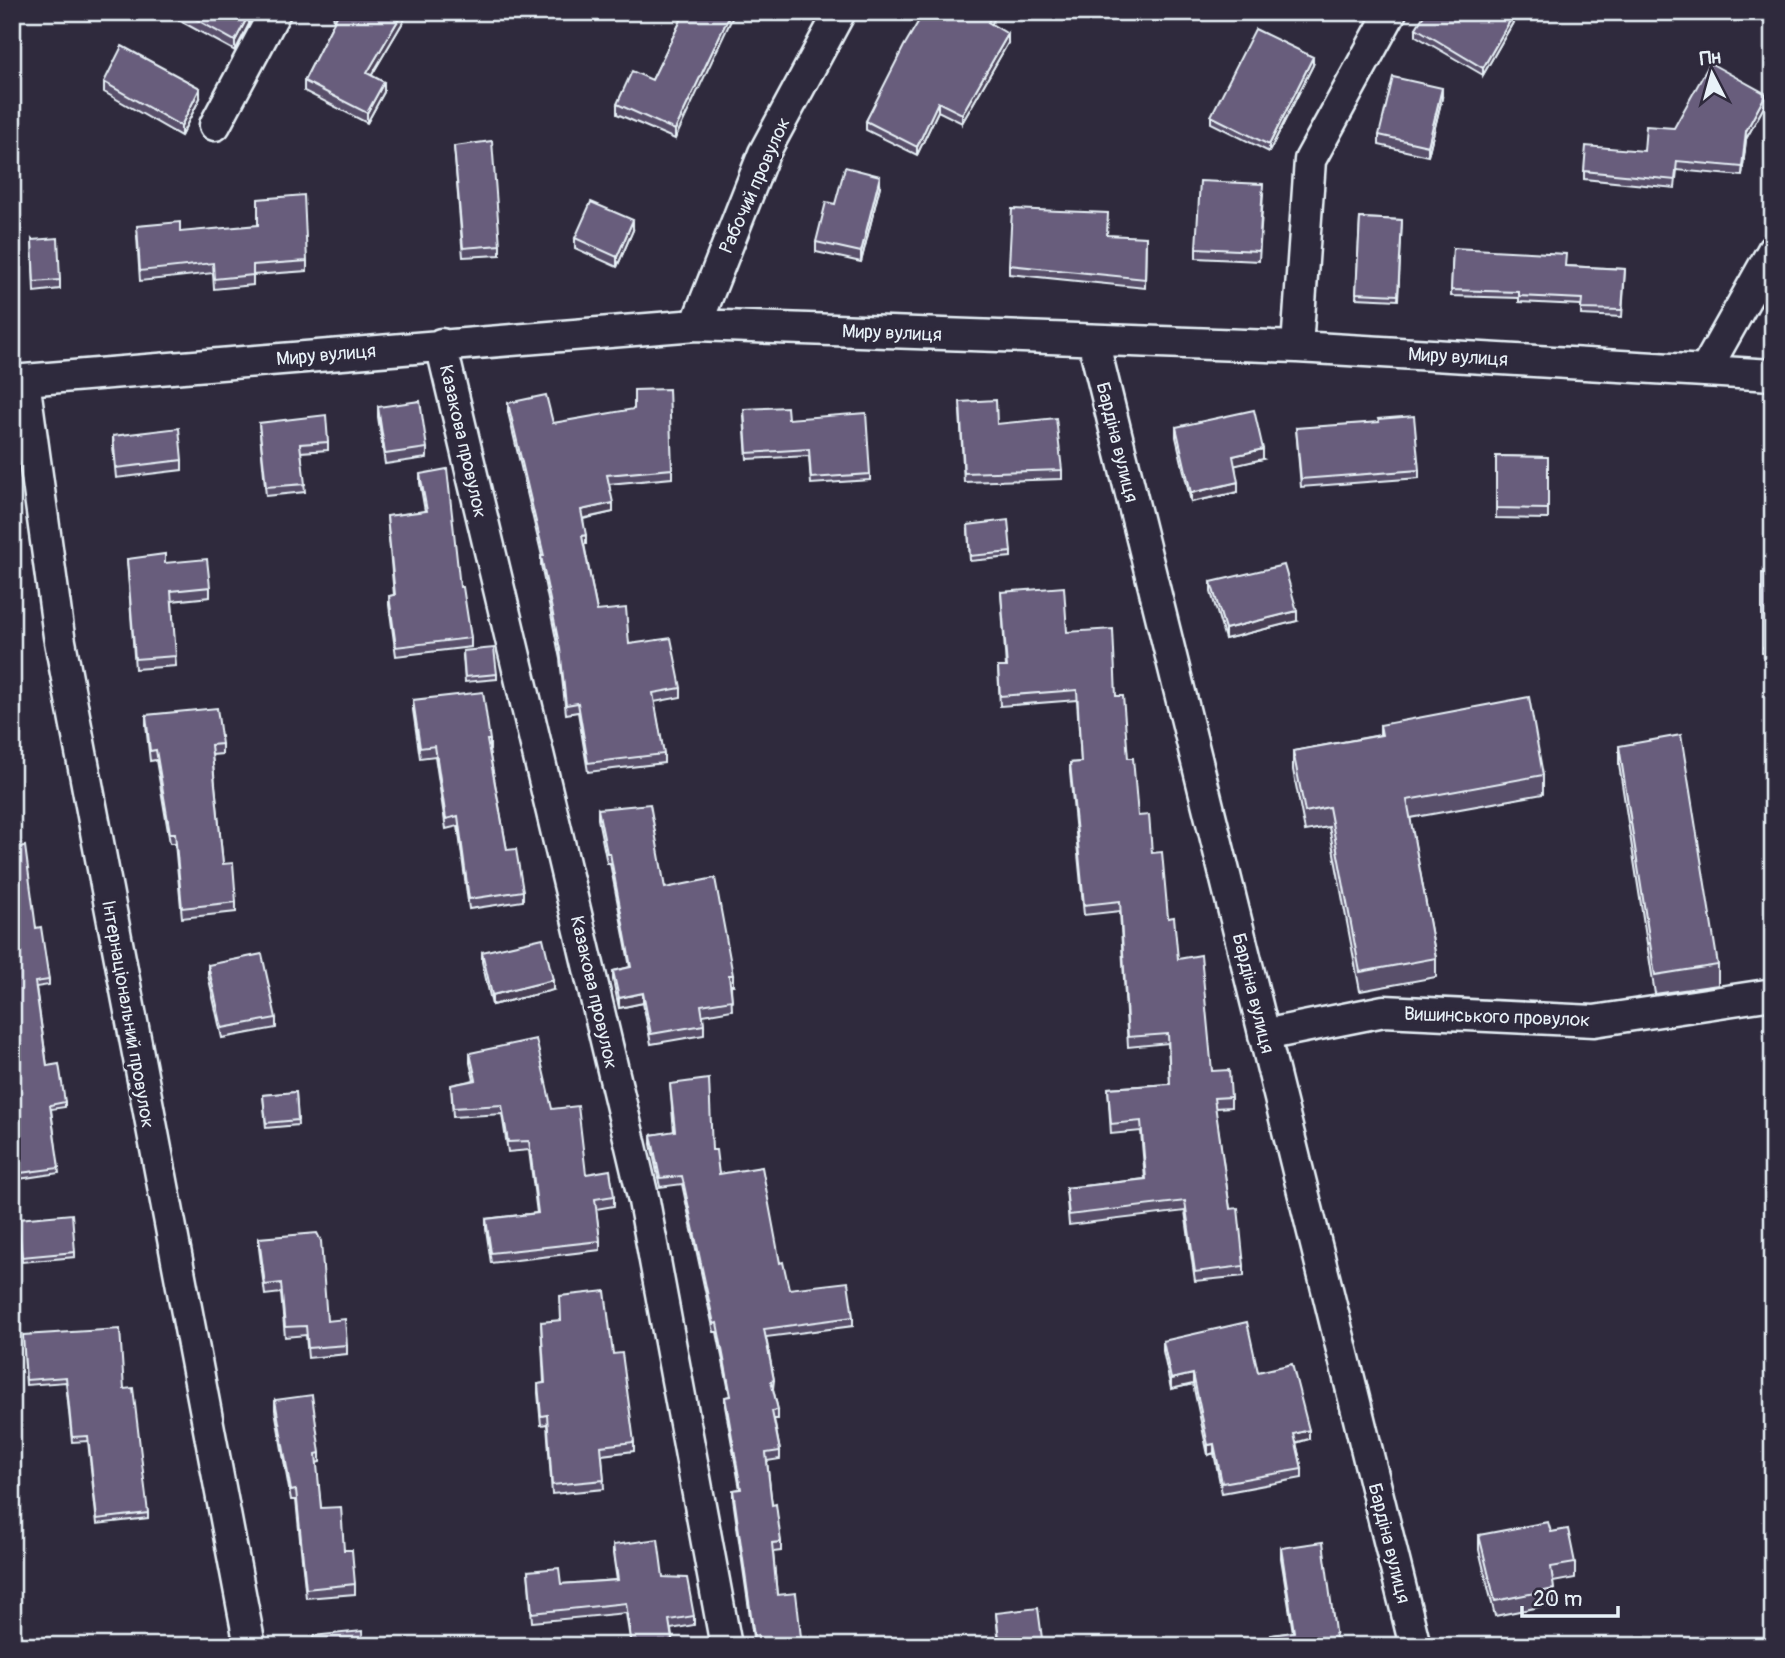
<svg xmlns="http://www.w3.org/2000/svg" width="1785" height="1658" viewBox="0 0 1785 1658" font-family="Pangolin,sans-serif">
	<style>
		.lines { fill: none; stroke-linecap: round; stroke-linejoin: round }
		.minor-casing { stroke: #e8f1f8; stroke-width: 35 }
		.minor { stroke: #2f2a3d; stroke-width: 30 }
		.wall { fill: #59506a; stroke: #e8f1f8; stroke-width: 2 }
		.shaded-wall { fill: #484156; stroke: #e8f1f8; stroke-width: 2 }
		.building { fill: #675d7b; stroke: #e8f1f8; stroke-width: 2 }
		.labels { text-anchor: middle; stroke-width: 7; stroke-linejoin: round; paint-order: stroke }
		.street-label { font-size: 19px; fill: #e8f1f8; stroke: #2f2a3d }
	</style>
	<rect width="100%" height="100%" fill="#2f2a3d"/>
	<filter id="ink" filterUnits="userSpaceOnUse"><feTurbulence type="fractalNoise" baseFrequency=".0143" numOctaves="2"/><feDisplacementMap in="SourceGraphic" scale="14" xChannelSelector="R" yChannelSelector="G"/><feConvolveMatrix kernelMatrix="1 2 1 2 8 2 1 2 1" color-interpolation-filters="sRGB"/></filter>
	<g filter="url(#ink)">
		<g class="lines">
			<!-- minor casing -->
			<g class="minor-casing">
				<path id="minor" d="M215,125L275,12
					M696,325L764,153L840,12
					M1093,340L1415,1646
					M441,344L644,1201L726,1646
					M1297,347L1310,160L1391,12
					M1705,371L1773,250
					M24,380L59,636L250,1646
					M12,381L696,325L1297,347L1773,375
					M1264,1035L1384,1011L1594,1021L1773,994"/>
			</g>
			<!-- minor -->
			<use href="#minor" class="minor"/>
		</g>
		<!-- wall -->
		<path class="wall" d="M164,12H246L249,24L235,51Z
			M333,12H409L371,76L384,92L367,123L304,91V81L334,22Z
			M685,12L675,139L617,114V104L652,80Z
			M924,12H998L991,24L1008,43L962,123L938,111L917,155L866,130V121Z
			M1519,12L1483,75L1416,36V28Z
			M1313,65L1269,152L1211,123V116Z
			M104,82L200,98L181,136L104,92Z
			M1442,98L1428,156L1379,145V135Z
			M1766,103L1746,139L1742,176L1677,170L1675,188L1584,179V171L1644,151L1674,128Z
			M454,146L500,245V255L463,257Z
			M880,186L861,262L816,252V242L835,204Z
			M1263,194L1259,261L1196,258V248Z
			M1360,218L1402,220L1398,300L1356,298Z
			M633,230L617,267L575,248V238Z
			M180,232L307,261V271L253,275V285L214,289L213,273L140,281L137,236Z
			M1146,237L1145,288L1009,274V265Z
			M32,240L60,280V289L34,292Z
			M1453,248L1566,266L1625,269L1622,317L1581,315V305L1519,302V298L1451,296Z
			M508,403L553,423L672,469V478L609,484L613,512L583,519L586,544H584L597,611L629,644L681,688V697L654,702L664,754V763L588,772L578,712L566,714L560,659L541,565V556H542L508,412Z
			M378,407L427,448V458L385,464L378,417Z
			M960,411L997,424L1062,470V479L964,482Z
			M744,416L788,419L870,474V480L811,484L809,456L747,459Z
			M259,423L328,442V450L301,452L305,492L266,496Z
			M1176,427L1263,459L1235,465L1238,492L1191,502L1176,437Z
			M1296,428L1419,470V478L1301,487Z
			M113,436L182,460V470L116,478L113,446Z
			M1496,456L1548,457V519L1496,518Z
			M420,474L460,587L471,638V647L396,656L389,605V596L394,595L387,516L425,511L420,483Z
			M968,530L1011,552V557L970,561Z
			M127,559L165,563L210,587V597L172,601L176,666L135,669Z
			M1762,573H1773V653H1762Z
			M1211,582L1297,621L1225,639L1211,592Z
			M1001,592L1067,632L1116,696L1138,816L1152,853L1178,959L1212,1071L1231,1097V1107L1215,1108L1230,1209L1244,1266V1276L1195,1281L1185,1211L1069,1225L1066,1188L1145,1179L1141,1131L1111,1134L1108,1088L1170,1084L1168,1043L1128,1047L1120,911L1084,915L1070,772V763L1081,762L1077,700L1000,706L998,667H1006Z
			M463,656L497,674V679L465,682Z
			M413,700L490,740V750H489L507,850L523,891V901L469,909L458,826L446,829L435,756L420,758L413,710Z
			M146,715L222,744V754L212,755L223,864L236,902V912L182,918L175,843H170L156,760L150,761L146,725Z
			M1380,725L1543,775V794L1410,818L1436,958V977L1360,991L1329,827L1305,831L1293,770V751L1380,735Z
			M1619,746L1718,965V985L1655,994L1619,765Z
			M598,809L665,888L733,985H731L732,1010L703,1015L704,1025V1035L651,1044L643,1003L619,1008L613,980V971L630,967L610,863H607L598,819Z
			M12,848L36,928L49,980V985L36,987L47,1066L65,1102V1107L51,1109L59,1173L12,1180Z
			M482,952L553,990L492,1005L482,962Z
			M208,965L276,1018V1028L222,1038L208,975Z
			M470,1053L552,1109L586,1174L614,1196V1206L596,1209L600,1241V1250L491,1263L486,1229V1219L537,1213L529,1150L508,1152L502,1114L453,1117L451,1085L474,1080L470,1063Z
			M670,1084L712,1150L719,1174L780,1263L789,1289L853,1317V1326L766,1337L774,1380L773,1389L778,1410V1419H774L780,1451V1459L767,1461L772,1505L781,1542V1551L773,1552L777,1595L802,1646H758V1644H754L733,1499V1490L740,1489L725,1406V1397L730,1396L717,1332H714L682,1184L660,1187L651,1144V1135L674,1132Z
			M296,1092L298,1125L266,1128L263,1095Z
			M18,1224L75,1252V1257L22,1262Z
			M259,1238L347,1345V1354L308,1358L306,1335L285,1337L281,1293L265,1295L259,1248Z
			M541,1322L613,1354L634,1442V1451L602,1455L604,1489L552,1494L547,1424L541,1425L538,1393V1384L544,1383Z
			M23,1335L124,1389L148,1513V1518L97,1524L88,1441L72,1442L66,1382L26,1385Z
			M1163,1341L1258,1372L1309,1439L1296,1443L1302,1469V1478L1222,1493L1214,1453L1208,1455L1193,1384L1171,1389L1163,1351Z
			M275,1400L320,1453V1462L316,1463L321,1508L344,1550L355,1584V1594L306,1598L296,1500H291L275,1410Z
			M1551,1532L1575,1563V1578L1553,1582L1554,1604L1495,1616L1479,1550V1535Z
			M613,1545L663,1577L694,1616V1625L671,1629L673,1646H631L626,1613L532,1622L528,1571L561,1584L617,1580L613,1554Z
			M1281,1548L1337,1646H1271V1635L1293,1632L1281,1558Z
			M996,1613L1043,1646H999Z"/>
		<!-- shaded-wall -->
		<path class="shaded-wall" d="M403,12H409L367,83V73Z
			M731,12H735L675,139V130Z
			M993,12H998L988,31V22Z
			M1515,12H1519L1483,75V68Z
			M249,14V24L235,51V41Z
			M1008,34V43L962,123V114Z
			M1313,57V65L1269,152V145Z
			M384,82V92L367,123V113Z
			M200,88V98L181,136V126Z
			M1442,88V98L1428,156V146Z
			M1766,94V103L1746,139L1742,176L1746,131Z
			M938,102V111L917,155V147Z
			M880,176V186L861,262V252Z
			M633,220V230L617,267V257Z
			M1263,449V459L1233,466V456Z
			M1238,482V492L1191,502V493Z
			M613,503V512L581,519V510Z
			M586,535V544L582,545V536Z
			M1297,611V621L1225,639V629Z
			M729,975H733V985H729Z
			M553,980V990L492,1005V995Z
			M643,993V1003L619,1008V998Z
			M1193,1374V1384L1171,1389V1379Z
			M1309,1430V1439L1294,1443V1434Z
			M1214,1444V1453L1208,1455V1445Z"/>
		<!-- building -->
		<path class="building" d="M183,12H246L249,14L235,41Z
			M335,12H403L367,73L384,82L367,113L304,81L338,14Z
			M685,12H731L675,130L617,104L632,71L652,80Z
			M924,12H993L988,22L1008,34L962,114L938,102L917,147L866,121L904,46Z
			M1426,12H1515L1483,68L1416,28Z
			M1255,29L1313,57L1269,145L1211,116Z
			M122,46L200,88L181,126L104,82Z
			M1710,63L1766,94L1746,131L1742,167L1677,161L1675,180L1584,171L1586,146L1644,151L1646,126L1674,128Z
			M1393,77L1442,88L1428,146L1379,135Z
			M492,141L500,245L463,248L454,146Z
			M845,167L880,176L861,252L816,242L826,202L835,204Z
			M1200,181L1263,184L1259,251L1196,248Z
			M304,195L307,261L253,265V275L214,279L213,263L140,271L137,226L180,222V232L258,225V199Z
			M591,202L633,220L617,257L575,238Z
			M1012,209L1108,213L1107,235L1146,237L1145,279L1009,265Z
			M1360,218L1402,220L1398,295L1356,293Z
			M58,238L60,280L34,282L32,240Z
			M1453,248L1566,254L1565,266L1625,269L1622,310L1581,309L1582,299L1519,296V292L1451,290Z
			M669,389L672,469L607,475L613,503L581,510L586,535L582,536L597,611L626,608L629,644L671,638L681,688L653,693L664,754L588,763L578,703L566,705L560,649L541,556H544L508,403L546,395L553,423L634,409V390Z
			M996,400L997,424L1056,418L1062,470L964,473L960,402Z
			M420,401L427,448L385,454L378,407Z
			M787,407L788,419L866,413L870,474L811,478L809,449L747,453L744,409Z
			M1254,410L1263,449L1233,456L1238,482L1191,493L1176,427Z
			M326,415L328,442L300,444L305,484L266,487L259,423Z
			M1414,416L1419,470L1301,479L1296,428L1379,422L1378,419Z
			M179,428L182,460L116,468L113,436Z
			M1496,456L1548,457V509L1496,508Z
			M447,469L460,587H463L471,638L396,647L389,596L395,595L387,516L427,511L420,474Z
			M1008,520L1011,552L970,556L968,525Z
			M165,554V563L207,559L210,587L171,591L176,656L135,659L127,559Z
			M1284,565L1297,611L1225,629L1211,582Z
			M1762,573H1773V648H1762Z
			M1064,587L1067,632L1113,629L1116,696H1123L1128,758H1133L1138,816L1149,815L1152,853L1162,852L1168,918L1174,917L1178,959L1201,955L1212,1071L1229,1070L1231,1097L1214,1098L1230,1209L1238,1208L1244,1266L1195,1272L1185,1201L1069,1215L1066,1188L1146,1179L1141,1121L1111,1124L1108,1088L1170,1084L1168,1034L1128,1037L1120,901L1084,905L1070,763L1081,762L1077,690L1000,696L998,667H1007L1001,592Z
			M494,648L497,674L465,677L463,651Z
			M483,692L490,740H487L507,850L516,849L523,891L469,899L458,816L446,819L435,746L420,748L413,700Z
			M1529,697L1543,775L1407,800L1436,958L1360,972L1329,807L1305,812L1293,751L1382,735L1380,725Z
			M217,708L222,744L211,745L223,864L233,863L236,902L182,908L175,833H170L156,750L150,751L146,715Z
			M1681,735L1718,965L1655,975L1619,746Z
			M650,804L665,888L715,878L733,975H729L732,1000L701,1005L704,1025L651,1034L643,993L619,998L613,971L631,967L610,853H607L598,809Z
			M25,846L36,928L41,927L49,980L35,982L47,1066L59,1064L65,1102L50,1105L59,1168L12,1174V848Z
			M543,938L553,980L492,995L482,952Z
			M262,954L276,1018L222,1028L208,965Z
			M536,1039L552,1109L578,1106L586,1174L610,1170L614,1196L595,1199L600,1241L491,1253L486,1219L538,1213L529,1141L508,1142L502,1105L453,1108L451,1085L476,1080L470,1053Z
			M709,1079L712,1150H716L719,1174L762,1167L780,1263L783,1262L789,1289L848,1282L853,1317L764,1329L774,1380L771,1381L778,1410L772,1411L780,1451L766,1453L772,1505L776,1504L781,1542L772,1543L777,1595L796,1593L802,1646H759L758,1635L754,1636L733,1490L741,1489L725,1397L731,1396L717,1323L714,1324L682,1176L660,1178L651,1135L675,1131L670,1084Z
			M296,1092L298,1120L266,1123L263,1095Z
			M72,1214L75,1252L22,1257L18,1219Z
			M317,1233L321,1241L327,1321L345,1319L347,1345L308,1348L306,1326L285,1327L281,1283L265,1285L259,1238Z
			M605,1291L613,1354L622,1353L634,1442L601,1446L604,1480L552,1485L547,1415L541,1416L538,1384L545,1383L541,1322L561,1320L560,1296Z
			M1247,1322L1258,1372L1292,1364L1309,1430L1294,1434L1302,1469L1222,1483L1214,1444L1208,1445L1193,1374L1171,1379L1163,1341Z
			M120,1329L124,1389L133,1388L148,1513L97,1519L88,1436L72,1437L66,1377L26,1380L23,1335Z
			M312,1395L320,1453L316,1454L321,1508L341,1507L344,1550H352L355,1584L306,1589L296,1490L291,1491L275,1400Z
			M1548,1522L1551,1532L1568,1529L1575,1563L1551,1567L1554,1589L1495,1601L1479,1535Z
			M658,1539L663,1577L687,1578L694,1616L669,1620L673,1646H632L626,1603L532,1613L528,1571L559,1568L561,1584L618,1580L613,1545Z
			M1323,1542L1337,1646H1272L1271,1635L1294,1632L1281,1548Z
			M1038,1608L1043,1646H1000L996,1613Z
			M362,1631L363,1646H314L313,1636Z"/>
	</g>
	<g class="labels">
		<!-- street labels -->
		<g class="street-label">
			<text transform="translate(754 185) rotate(-66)" y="7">Рабочий провулок</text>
			<text transform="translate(892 332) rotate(2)" y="7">Миру вулиця</text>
			<text transform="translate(326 354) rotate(-5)" y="7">Миру вулиця</text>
			<text transform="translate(1458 356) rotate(3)" y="7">Миру вулиця</text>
			<text transform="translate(464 441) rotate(77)" y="7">Казакова провулок</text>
			<text transform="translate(1118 442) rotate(76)" y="7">Бардіна вулиця</text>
			<text transform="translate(595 992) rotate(77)" y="7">Казакова провулок</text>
			<text transform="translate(1254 993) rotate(76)" y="7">Бардіна вулиця</text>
			<text transform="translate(129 1014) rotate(80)" y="7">Інтернаціональний провулок</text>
			<text transform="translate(1497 1016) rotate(2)" y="7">Вишинського провулок</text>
			<text transform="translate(1390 1543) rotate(76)" y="7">Бардіна вулиця</text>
		</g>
	</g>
	<!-- margin -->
	<rect width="1785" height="1658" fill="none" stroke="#2f2a3d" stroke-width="42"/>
	<rect x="21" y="21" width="1743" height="1616" fill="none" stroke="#e8f1f8" stroke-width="2.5" filter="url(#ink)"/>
	<!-- north arrow -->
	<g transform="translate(1712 74) rotate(354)" stroke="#2f2a3d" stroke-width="5" paint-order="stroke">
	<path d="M0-5L12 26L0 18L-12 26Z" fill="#e8f1f8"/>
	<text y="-10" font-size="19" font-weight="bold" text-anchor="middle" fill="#e8f1f8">Пн</text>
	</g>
	<!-- scale -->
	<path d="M1522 1606v10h96v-10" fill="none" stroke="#e8f1f8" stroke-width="3.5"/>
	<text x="1533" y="1606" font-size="21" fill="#e8f1f8" stroke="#2f2a3d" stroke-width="5" paint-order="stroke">20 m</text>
</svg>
